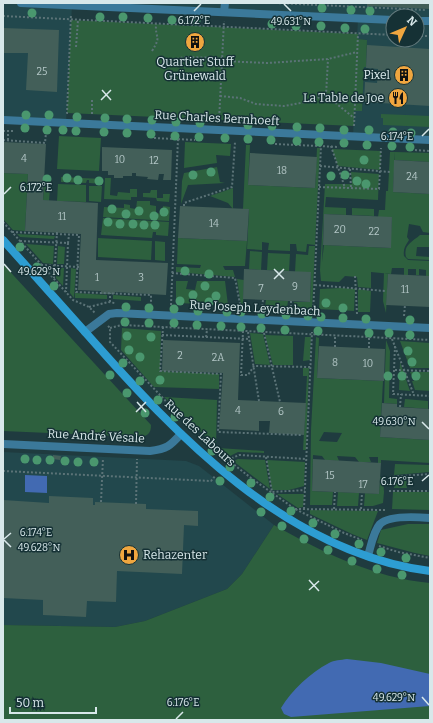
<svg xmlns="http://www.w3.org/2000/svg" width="433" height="723" font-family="Bitter,serif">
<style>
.built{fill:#22484d;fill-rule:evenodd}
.green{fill:#2d603e;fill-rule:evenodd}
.water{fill:#426ab2}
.building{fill:#435f59}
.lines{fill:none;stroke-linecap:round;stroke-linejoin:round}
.path{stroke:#5b7377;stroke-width:2;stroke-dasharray:2 2;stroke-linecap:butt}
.street{stroke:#3b799a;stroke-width:8}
.secondary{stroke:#2d9dd2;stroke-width:8}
.tree{fill:#4a976e}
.ticks{fill:none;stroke:#d8e8ea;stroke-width:1.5}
.labels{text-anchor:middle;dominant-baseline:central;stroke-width:3;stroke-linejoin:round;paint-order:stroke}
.number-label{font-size:10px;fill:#b3c6c6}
.poi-label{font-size:12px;fill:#d8e8ea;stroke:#153135;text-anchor:end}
.street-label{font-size:12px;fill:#d8e8ea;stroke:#153135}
.ticks-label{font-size:10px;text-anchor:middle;fill:#d8e8ea;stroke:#153135;stroke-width:3;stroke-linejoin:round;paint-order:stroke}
</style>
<rect width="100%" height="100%" fill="#1f3b3f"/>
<g class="built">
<path d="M3 3H430V140L353 137 354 111H362L364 67 366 66 367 40 357 39 358 18 72 5 66 123 3 120ZM393 16H417V40H393Z"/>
<polygon points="3,452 186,461 199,466 274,525 242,574 227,589 145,621 115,627 3,625"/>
</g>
<g class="green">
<polygon points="71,20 358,34 358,39 367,40 366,67 364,67 362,111 354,111 354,126 67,113"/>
<polygon points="381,114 430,116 430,127 383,125 383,118 381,118"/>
<polygon points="59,136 101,138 99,171 57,169"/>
<polygon points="185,142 231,144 230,156 216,155 217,163 184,168"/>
<polygon points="246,145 250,145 248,185 315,188 317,148 320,148 315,245 307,244 306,252 297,251 296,244 290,244 290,251 268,250 269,243 262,242 262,250 247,249 249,210 243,209"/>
<polygon points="332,149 381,151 380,170 338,166"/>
<path d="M390 152H395L393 192 430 194V233L423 232 420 226 409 224 407 237 409 240C405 246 403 249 404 256L408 260 430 261 429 276H426V270L419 269V275H416V269H408V275H404V268H392L391 274 371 272V288L358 287 357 277 345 276 339 282 321 281 320 270 325 184H352L351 172 379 174 378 200 326 197 325 207 346 208V215L324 214 322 262 324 245 390 248 392 217H378L379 210H385L386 191H388Z"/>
<polygon points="395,152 430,153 430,162 395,160"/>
<polygon points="217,167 220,182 225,183 188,185 181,204 182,181 184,173"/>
<polygon points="3,173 28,174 25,231 13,230 3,219"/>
<polygon points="45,175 51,176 49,201 43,200"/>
<polygon points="61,177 103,179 103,184 89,183 89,180 87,180 86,183 61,182"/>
<polygon points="105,178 111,178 110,195 117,196 118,192 130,193 130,189 137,189 137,197 131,197 131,200 104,199"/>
<polygon points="58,184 86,185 86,202 57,201"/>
<polygon points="89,186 102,186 101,202 89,201"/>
<polygon points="233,188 233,209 228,203 210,196"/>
<polygon points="151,190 157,190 157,198 163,198 163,194 170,194 169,202 157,201 156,198 143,197 143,193 150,193"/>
<polygon points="137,201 150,201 150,205 156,206 156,213 163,214 163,206 170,207 169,221 103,217 104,207 124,208 124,204 130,205 130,208 136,209"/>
<polygon points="352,208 374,209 374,216 352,215"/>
<polygon points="103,218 169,222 168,236 156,235 156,232 153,232 152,238 101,235"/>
<polygon points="17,234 55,236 54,239 20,237"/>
<path d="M420 235H430V247H417L416 256 430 257V260L408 259 406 257C403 245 412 242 420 235Z"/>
<polygon points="98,238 152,241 151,260 98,257"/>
<polygon points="178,238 247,241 245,266 223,266 225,270 233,270 235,277 176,272 176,267 200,268 201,265 177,264"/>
<polygon points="155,241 165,242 165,261 155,260"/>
<polygon points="26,244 54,246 53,264 43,263"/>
<polygon points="58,246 65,247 64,264 57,264"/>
<polygon points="309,246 315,246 312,310 293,309 294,302 310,302 311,273 295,272 296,254 308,255"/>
<polygon points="250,251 262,252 261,270 249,269"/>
<polygon points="268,253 290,254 289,271 267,270"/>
<path d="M3 264 151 425C151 433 148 435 142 437L3 431Z"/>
<polygon points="57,268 64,268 63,286 56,278"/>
<polygon points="71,268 76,269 74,298 70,293"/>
<polygon points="384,273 388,274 386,313 383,301"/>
<polygon points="237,279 244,280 243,306 241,306"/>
<polygon points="176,281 188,281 186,289 195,290 197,281 225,281 228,305 176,303"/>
<polygon points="341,288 355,289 354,311 319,309 320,289"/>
<polygon points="358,289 371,291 370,312 358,312"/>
<polygon points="75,293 107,295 107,299 75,298"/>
<polygon points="113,295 141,297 141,301 113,299"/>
<polygon points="266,300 288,301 287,308 265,307"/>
<polygon points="122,328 161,331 160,371 219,374 219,389 154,387 121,350"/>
<polygon points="250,333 263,334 270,365 255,364"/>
<polygon points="265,335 293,336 293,365 273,365"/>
<polygon points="305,337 311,337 310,360 303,361"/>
<path d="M316 337 319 338 317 378 383 381 380 437 430 440V463L381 460V463H378V457H369L371 462H359L355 457 337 456 339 461 325 460 322 456 313 455 312 491 333 492 332 505H310L311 430ZM324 432 342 433 337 442 319 441Z"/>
<polygon points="386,340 390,351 389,398 397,399 397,404 384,403"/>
<polygon points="400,341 430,343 430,368 410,368"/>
<polygon points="400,362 410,391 399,390"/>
<polygon points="303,368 309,368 306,450 303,450 307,376 303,376"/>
<polygon points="410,372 430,372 430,391 415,390 412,381 414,381"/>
<polygon points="164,397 217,400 216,446"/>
<polygon points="405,399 428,401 428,409 404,407"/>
<polygon points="218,448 264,451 264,453 238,452 228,457"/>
<polygon points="238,459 265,460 270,489 233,461"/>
<polygon points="267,460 305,462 304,486 289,490 272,490"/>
<polygon points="395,464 430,465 430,472 394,475"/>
<polygon points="380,477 383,477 384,492 383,503 373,506 364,506 365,493 379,494"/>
<polygon points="406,477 407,488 394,488 394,479"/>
<polygon points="338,492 359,493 358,506 337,506"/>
<polygon points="393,492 430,492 430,510 392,509"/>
<polygon points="277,494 304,494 303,507 298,508"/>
<polygon points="310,510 378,511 367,540 352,534 310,514"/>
<polygon points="408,524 430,524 430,556 415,553 377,543 381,530"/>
<path d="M274 525C322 552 374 578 430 583V720H3V625L115 627 145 621 227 589 242 574Z"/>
</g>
<g class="water">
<polygon points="25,475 47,476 47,493 25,492"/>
<path d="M347 659 381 663 430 674V706L291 717 284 714 281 708C292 690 310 673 329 663 334 660 341 660 347 659Z"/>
</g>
<g class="building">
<polygon points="367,3 430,3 430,9 367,6"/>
<polygon points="3,28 59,30 57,92 26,90 28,53 3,53"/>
<polygon points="187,36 203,38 203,49 186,47"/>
<polygon points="367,45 430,49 430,106 364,102 365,82 377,83 378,69 366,68"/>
<polygon points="3,142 46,144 43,200 98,203 96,260 168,263 166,295 115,292 115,294 101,294 101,291 78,290 81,234 25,231 28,174 3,173"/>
<polygon points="102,147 172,150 171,180 163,180 164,174 159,174 158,180 147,179 148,177 136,176 136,173 132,173 132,176 123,176 123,178 114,178 114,175 108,175 108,171 102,171"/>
<polygon points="250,153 317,157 315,188 248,185"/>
<polygon points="394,160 430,162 430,194 393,192"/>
<polygon points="180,206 249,209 247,241 178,238"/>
<polygon points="324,214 392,217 391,248 323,245"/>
<polygon points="244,269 311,272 310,302 243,299"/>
<polygon points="388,274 430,276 430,307 386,305"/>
<polygon points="163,340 240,343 238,400 306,403 304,435 269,433 270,421 259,421 259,431 219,429 223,373 162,371"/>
<polygon points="319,346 385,349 384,381 317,378"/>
<polygon points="382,403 397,404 397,407 430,409 430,440 380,437"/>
<polygon points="53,455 61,456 60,460 53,459"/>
<polygon points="313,459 381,463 379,494 312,491"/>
<polygon points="49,496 93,498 93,505 95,505 95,502 146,504 146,509 198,511 198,526 184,525 182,574 117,571 116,602 87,601 86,617 43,615 43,600 3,598 3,500 49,503"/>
</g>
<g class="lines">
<g class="path">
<polyline points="275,3 426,10"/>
<polyline points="3,16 393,35"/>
<polyline points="417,36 430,36"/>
<polyline points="76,47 78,20"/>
<path d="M152 51C162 35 155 40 156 24"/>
<polyline points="222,61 267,63 328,59 357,52"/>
<polyline points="165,62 184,57 222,58"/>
<polyline points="165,75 221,75"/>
<polyline points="326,95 354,118"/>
<polyline points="220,96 240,98 256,104 284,106 306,102 326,95 328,59"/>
<polyline points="68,113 67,113 71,14"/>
<polyline points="92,114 92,100"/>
<polyline points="219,121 224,21"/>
<polyline points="354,126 358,34"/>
<polyline points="3,131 15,131"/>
<polyline points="154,138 195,140"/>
<polyline points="3,140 45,143 46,133"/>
<polyline points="8,140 8,131"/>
<polyline points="275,144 339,147"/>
<polyline points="331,146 345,188"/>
<polyline points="415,150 430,151"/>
<polyline points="320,166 390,172"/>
<polyline points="350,169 351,188"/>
<polyline points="319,187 379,189 381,148"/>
<polyline points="184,206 184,203 232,187 235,142"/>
<polyline points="3,222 73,300 89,307 95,313"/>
<polyline points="12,232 79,235 76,292 151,295 151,304"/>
<polyline points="20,241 68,243 66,292"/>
<polyline points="68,243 69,235"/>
<polyline points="41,265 79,267"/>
<polyline points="172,273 235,278 241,309"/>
<polyline points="355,276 357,314"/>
<polyline points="54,278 57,232"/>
<polyline points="315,285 385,291"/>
<polyline points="110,302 110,293"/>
<polyline points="171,305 178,139"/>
<polyline points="89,307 108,302 115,303"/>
<polyline points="262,310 263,300"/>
<polyline points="291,311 291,301"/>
<polyline points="313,314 321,146"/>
<polyline points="404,316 405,305"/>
<polyline points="108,326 110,328 110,342 177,413 180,418"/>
<polyline points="163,327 160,371 221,374 218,432 301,435"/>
<polyline points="110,328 122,325 430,340"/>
<polyline points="243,331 241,375 248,375 254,366 311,367"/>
<polyline points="248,332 259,401"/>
<polyline points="264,333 280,402"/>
<polyline points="162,335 249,339"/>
<polyline points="206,337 207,330"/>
<polyline points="392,339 414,395"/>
<polyline points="395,346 393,394 430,396"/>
<polyline points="335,347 335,336"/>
<polyline points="369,348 369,337"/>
<polyline points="395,370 430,371"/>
<polyline points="400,407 401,394"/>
<polyline points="209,445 251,478 295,509 344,533 362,540"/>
<polyline points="266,457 272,492 305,490"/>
<polyline points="228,460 239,455 306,459"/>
<polyline points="3,471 211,481 215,476"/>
<polyline points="389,477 430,474"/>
<polyline points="389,491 430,491"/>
<polyline points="101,502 103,458"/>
<polyline points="136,504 137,459"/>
<polyline points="295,509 385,510"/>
<polyline points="304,509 312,332"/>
<polyline points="334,509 335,492"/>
<polyline points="361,509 362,493"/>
<polyline points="379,546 398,552 430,558"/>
</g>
<g class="street">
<polyline points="21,3 393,20"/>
<polyline points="224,12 225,3"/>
<polyline points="417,21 430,21"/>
<polyline points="3,120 430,140"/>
<polyline points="85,332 109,314 117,313 430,328"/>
<path d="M3 444 150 451C167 449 170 446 181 434"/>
<path d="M368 556C371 546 373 532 380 524 389 515 418 517 430 518"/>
</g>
<path class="secondary" d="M3 240C31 271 58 302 86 333 176 435 287 553 430 571"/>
</g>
<g class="tree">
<circle cx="322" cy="8" r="4.5"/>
<circle cx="351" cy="10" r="4.5"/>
<circle cx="370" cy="11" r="4.5"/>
<circle cx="32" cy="13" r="4.5"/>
<circle cx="100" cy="17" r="4.5"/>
<circle cx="123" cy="17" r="4.5"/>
<circle cx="148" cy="18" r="4.5"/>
<circle cx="172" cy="20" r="4.5"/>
<circle cx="196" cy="21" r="4.5"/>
<circle cx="272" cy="24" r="4.5"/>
<circle cx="296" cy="26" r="4.5"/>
<circle cx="321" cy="26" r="4.5"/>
<circle cx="345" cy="28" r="4.5"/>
<circle cx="365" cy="29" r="4.5"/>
<circle cx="26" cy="115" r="4.5"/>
<circle cx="49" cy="115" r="4.5"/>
<circle cx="77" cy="117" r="4.5"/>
<circle cx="105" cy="118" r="4.5"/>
<circle cx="127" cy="119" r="4.5"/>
<circle cx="152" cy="120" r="4.5"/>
<circle cx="176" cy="122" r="4.5"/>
<circle cx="200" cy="123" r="4.5"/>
<circle cx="248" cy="125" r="4.5"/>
<circle cx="272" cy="126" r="4.5"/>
<circle cx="297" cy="127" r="4.5"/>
<circle cx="25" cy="128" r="4.5"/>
<circle cx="320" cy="128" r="4.5"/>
<circle cx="47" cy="130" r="4.5"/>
<circle cx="63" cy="130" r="4.5"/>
<circle cx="344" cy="130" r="4.5"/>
<circle cx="369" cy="130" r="4.5"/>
<circle cx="76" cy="131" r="4.5"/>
<circle cx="104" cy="132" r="4.5"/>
<circle cx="393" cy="132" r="4.5"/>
<circle cx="127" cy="133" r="4.5"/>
<circle cx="411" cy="133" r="4.5"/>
<circle cx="151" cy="134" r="4.5"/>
<circle cx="175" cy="136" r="4.5"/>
<circle cx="199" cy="137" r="4.5"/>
<circle cx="225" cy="138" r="4.5"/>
<circle cx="248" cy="139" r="4.5"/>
<circle cx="271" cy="140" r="4.5"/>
<circle cx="297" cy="141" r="4.5"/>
<circle cx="319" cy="142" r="4.5"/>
<circle cx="344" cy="143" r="4.5"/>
<circle cx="367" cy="145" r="4.5"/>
<circle cx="392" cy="146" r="4.5"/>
<circle cx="410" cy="147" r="4.5"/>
<circle cx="364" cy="160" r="4.5"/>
<circle cx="211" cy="172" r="4.5"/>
<circle cx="193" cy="175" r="4.5"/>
<circle cx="345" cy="175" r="4.5"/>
<circle cx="331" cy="176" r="4.5"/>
<circle cx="67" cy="178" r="4.5"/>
<circle cx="47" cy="179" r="4.5"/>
<circle cx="78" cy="180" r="4.5"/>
<circle cx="99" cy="181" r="4.5"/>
<circle cx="357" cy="181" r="4.5"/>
<circle cx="366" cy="184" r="4.5"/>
<circle cx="112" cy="209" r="4.5"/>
<circle cx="139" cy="211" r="4.5"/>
<circle cx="164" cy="212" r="4.5"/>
<circle cx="126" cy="214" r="4.5"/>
<circle cx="154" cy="216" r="4.5"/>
<circle cx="108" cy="222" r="4.5"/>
<circle cx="120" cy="224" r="4.5"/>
<circle cx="133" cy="224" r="4.5"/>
<circle cx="144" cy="225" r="4.5"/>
<circle cx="155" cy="225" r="4.5"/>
<circle cx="20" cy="247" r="4.5"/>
<circle cx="37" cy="267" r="4.5"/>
<circle cx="185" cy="271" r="4.5"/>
<circle cx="209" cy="274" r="4.5"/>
<circle cx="54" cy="286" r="4.5"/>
<circle cx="205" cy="286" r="4.5"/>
<circle cx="193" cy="295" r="4.5"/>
<circle cx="216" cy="296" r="4.5"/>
<circle cx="180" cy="301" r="4.5"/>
<circle cx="209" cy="302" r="4.5"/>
<circle cx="326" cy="303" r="4.5"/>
<circle cx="126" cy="307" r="4.5"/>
<circle cx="149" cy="308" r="4.5"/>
<circle cx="343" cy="308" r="4.5"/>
<circle cx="174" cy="309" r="4.5"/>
<circle cx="198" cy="311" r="4.5"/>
<circle cx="227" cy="312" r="4.5"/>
<circle cx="241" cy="312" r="4.5"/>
<circle cx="262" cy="314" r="4.5"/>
<circle cx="286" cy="315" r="4.5"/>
<circle cx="308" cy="316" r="4.5"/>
<circle cx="321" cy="317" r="4.5"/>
<circle cx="343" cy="318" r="4.5"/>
<circle cx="366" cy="319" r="4.5"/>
<circle cx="410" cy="320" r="4.5"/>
<circle cx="125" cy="322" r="4.5"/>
<circle cx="149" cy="323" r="4.5"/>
<circle cx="174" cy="323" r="4.5"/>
<circle cx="197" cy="325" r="4.5"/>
<circle cx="221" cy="326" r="4.5"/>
<circle cx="241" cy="327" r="4.5"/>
<circle cx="261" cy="328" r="4.5"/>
<circle cx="285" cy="330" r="4.5"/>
<circle cx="318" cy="331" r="4.5"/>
<circle cx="369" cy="333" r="4.5"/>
<circle cx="389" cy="333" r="4.5"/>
<circle cx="410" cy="335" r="4.5"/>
<circle cx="127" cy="336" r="4.5"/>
<circle cx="151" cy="337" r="4.5"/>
<circle cx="129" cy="350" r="4.5"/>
<circle cx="408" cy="351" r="4.5"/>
<circle cx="140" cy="357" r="4.5"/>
<circle cx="412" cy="362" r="4.5"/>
<circle cx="123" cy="363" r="4.5"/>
<circle cx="110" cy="375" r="4.5"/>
<circle cx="388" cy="376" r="4.5"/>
<circle cx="402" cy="376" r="4.5"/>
<circle cx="416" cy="376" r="4.5"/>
<circle cx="160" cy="380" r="4.5"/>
<circle cx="140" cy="381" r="4.5"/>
<circle cx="127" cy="393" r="4.5"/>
<circle cx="158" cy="400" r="4.5"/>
<circle cx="145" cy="413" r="4.5"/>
<circle cx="175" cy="417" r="4.5"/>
<circle cx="212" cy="451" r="4.5"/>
<circle cx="25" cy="459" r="4.5"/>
<circle cx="37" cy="460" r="4.5"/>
<circle cx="50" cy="460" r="4.5"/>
<circle cx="65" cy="461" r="4.5"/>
<circle cx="78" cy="462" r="4.5"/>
<circle cx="94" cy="462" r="4.5"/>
<circle cx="230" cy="467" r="4.5"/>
<circle cx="220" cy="481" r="4.5"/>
<circle cx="251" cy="483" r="4.5"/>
<circle cx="270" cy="497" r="4.5"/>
<circle cx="291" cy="511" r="4.5"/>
<circle cx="261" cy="512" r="4.5"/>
<circle cx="313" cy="523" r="4.5"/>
<circle cx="282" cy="526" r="4.5"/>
<circle cx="335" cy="534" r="4.5"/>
<circle cx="304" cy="539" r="4.5"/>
<circle cx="359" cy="544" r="4.5"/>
<circle cx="328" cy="550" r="4.5"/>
<circle cx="381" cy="552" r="4.5"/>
<circle cx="406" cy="558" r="4.5"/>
<circle cx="352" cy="561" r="4.5"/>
<circle cx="377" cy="569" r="4.5"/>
<circle cx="402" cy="575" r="4.5"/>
</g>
<path class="ticks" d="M284 4 291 11M194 11 201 4M102 90 111 100M101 100 111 90M422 136 429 129M4 194 11 187M4 264 11 272M274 269 284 279M274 279 284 269M137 402 146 412M136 412 146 402M422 422 429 429M422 481 429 475M4 539 11 533M4 540 11 547M309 580 319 591M309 590 319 581M422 697 429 705M176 719 183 712"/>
<defs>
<symbol id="building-disc" viewBox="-11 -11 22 22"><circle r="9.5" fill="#f0a63f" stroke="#153135"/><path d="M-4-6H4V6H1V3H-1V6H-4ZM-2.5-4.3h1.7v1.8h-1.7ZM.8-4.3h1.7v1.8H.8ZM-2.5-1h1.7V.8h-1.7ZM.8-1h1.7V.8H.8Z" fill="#111"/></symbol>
<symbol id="restaurant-disc" viewBox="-11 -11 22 22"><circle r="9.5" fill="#f0a63f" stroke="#153135"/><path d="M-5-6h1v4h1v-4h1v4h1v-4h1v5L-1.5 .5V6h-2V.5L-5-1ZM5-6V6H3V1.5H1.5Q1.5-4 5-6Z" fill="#111"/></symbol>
<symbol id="hospital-disc" viewBox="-11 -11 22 22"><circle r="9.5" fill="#f0a63f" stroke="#153135"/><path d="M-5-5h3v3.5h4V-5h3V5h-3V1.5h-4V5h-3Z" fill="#111"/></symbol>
</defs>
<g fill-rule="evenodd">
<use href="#building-disc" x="184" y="31" width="22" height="22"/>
<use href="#building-disc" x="393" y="64" width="22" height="22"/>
<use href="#restaurant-disc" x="387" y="87" width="22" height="22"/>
<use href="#hospital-disc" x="118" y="544" width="22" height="22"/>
</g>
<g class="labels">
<g class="number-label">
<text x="42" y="72">25</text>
<text x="24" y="159">4</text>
<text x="120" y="160">10</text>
<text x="154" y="161">12</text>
<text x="282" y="171">18</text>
<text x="412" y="177">24</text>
<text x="62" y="217">11</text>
<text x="214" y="224">14</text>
<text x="340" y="230">20</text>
<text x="374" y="232">22</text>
<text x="97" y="278">1</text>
<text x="141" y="278">3</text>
<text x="295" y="287">9</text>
<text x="261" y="289">7</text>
<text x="405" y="290">11</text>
<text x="180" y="356">2</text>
<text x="218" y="358">2A</text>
<text x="335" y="363">8</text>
<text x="368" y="364">10</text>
<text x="238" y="411">4</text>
<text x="281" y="412">6</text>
<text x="330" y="476">15</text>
<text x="363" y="485">17</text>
</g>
<g class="poi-label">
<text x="195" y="62" text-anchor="middle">Quartier Stuff<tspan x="195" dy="14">Grünewald</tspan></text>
<text x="390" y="75">Pixel</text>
<text x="384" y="98">La Table de Joe</text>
<text x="143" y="555" text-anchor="start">Rehazenter</text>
</g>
<g class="street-label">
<text transform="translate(217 118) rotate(3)">Rue Charles Bernhoeft</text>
<text transform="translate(255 308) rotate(3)">Rue Joseph Leydenbach</text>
<text transform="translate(200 433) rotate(43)">Rue des Labours</text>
<text transform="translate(96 436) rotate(3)">Rue André Vésale</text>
</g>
</g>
<g class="ticks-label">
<text x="194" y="24">6.172°E</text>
<text x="291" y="25">49.631°N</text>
<text x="397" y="140">6.174°E</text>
<text x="36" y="191">6.172°E</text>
<text x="39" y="275">49.629°N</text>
<text x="394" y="425">49.630°N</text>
<text x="397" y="485">6.176°E</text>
<text x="36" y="536">6.174°E</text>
<text x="39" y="551">49.628°N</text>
<text x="394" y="701">49.629°N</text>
<text x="183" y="706">6.176°E</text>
</g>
<rect width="433" height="723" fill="none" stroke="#d8e8ea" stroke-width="8"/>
<g transform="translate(405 28) rotate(46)"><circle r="19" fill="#153135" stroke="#637a7d"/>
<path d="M0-3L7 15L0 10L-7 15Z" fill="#f0a63f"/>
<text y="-6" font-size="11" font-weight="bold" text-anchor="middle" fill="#d8e8ea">N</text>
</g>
<path d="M10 707v6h86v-6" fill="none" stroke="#d8e8ea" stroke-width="2"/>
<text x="16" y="707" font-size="12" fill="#d8e8ea" stroke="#153135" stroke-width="3" paint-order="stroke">50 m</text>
</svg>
